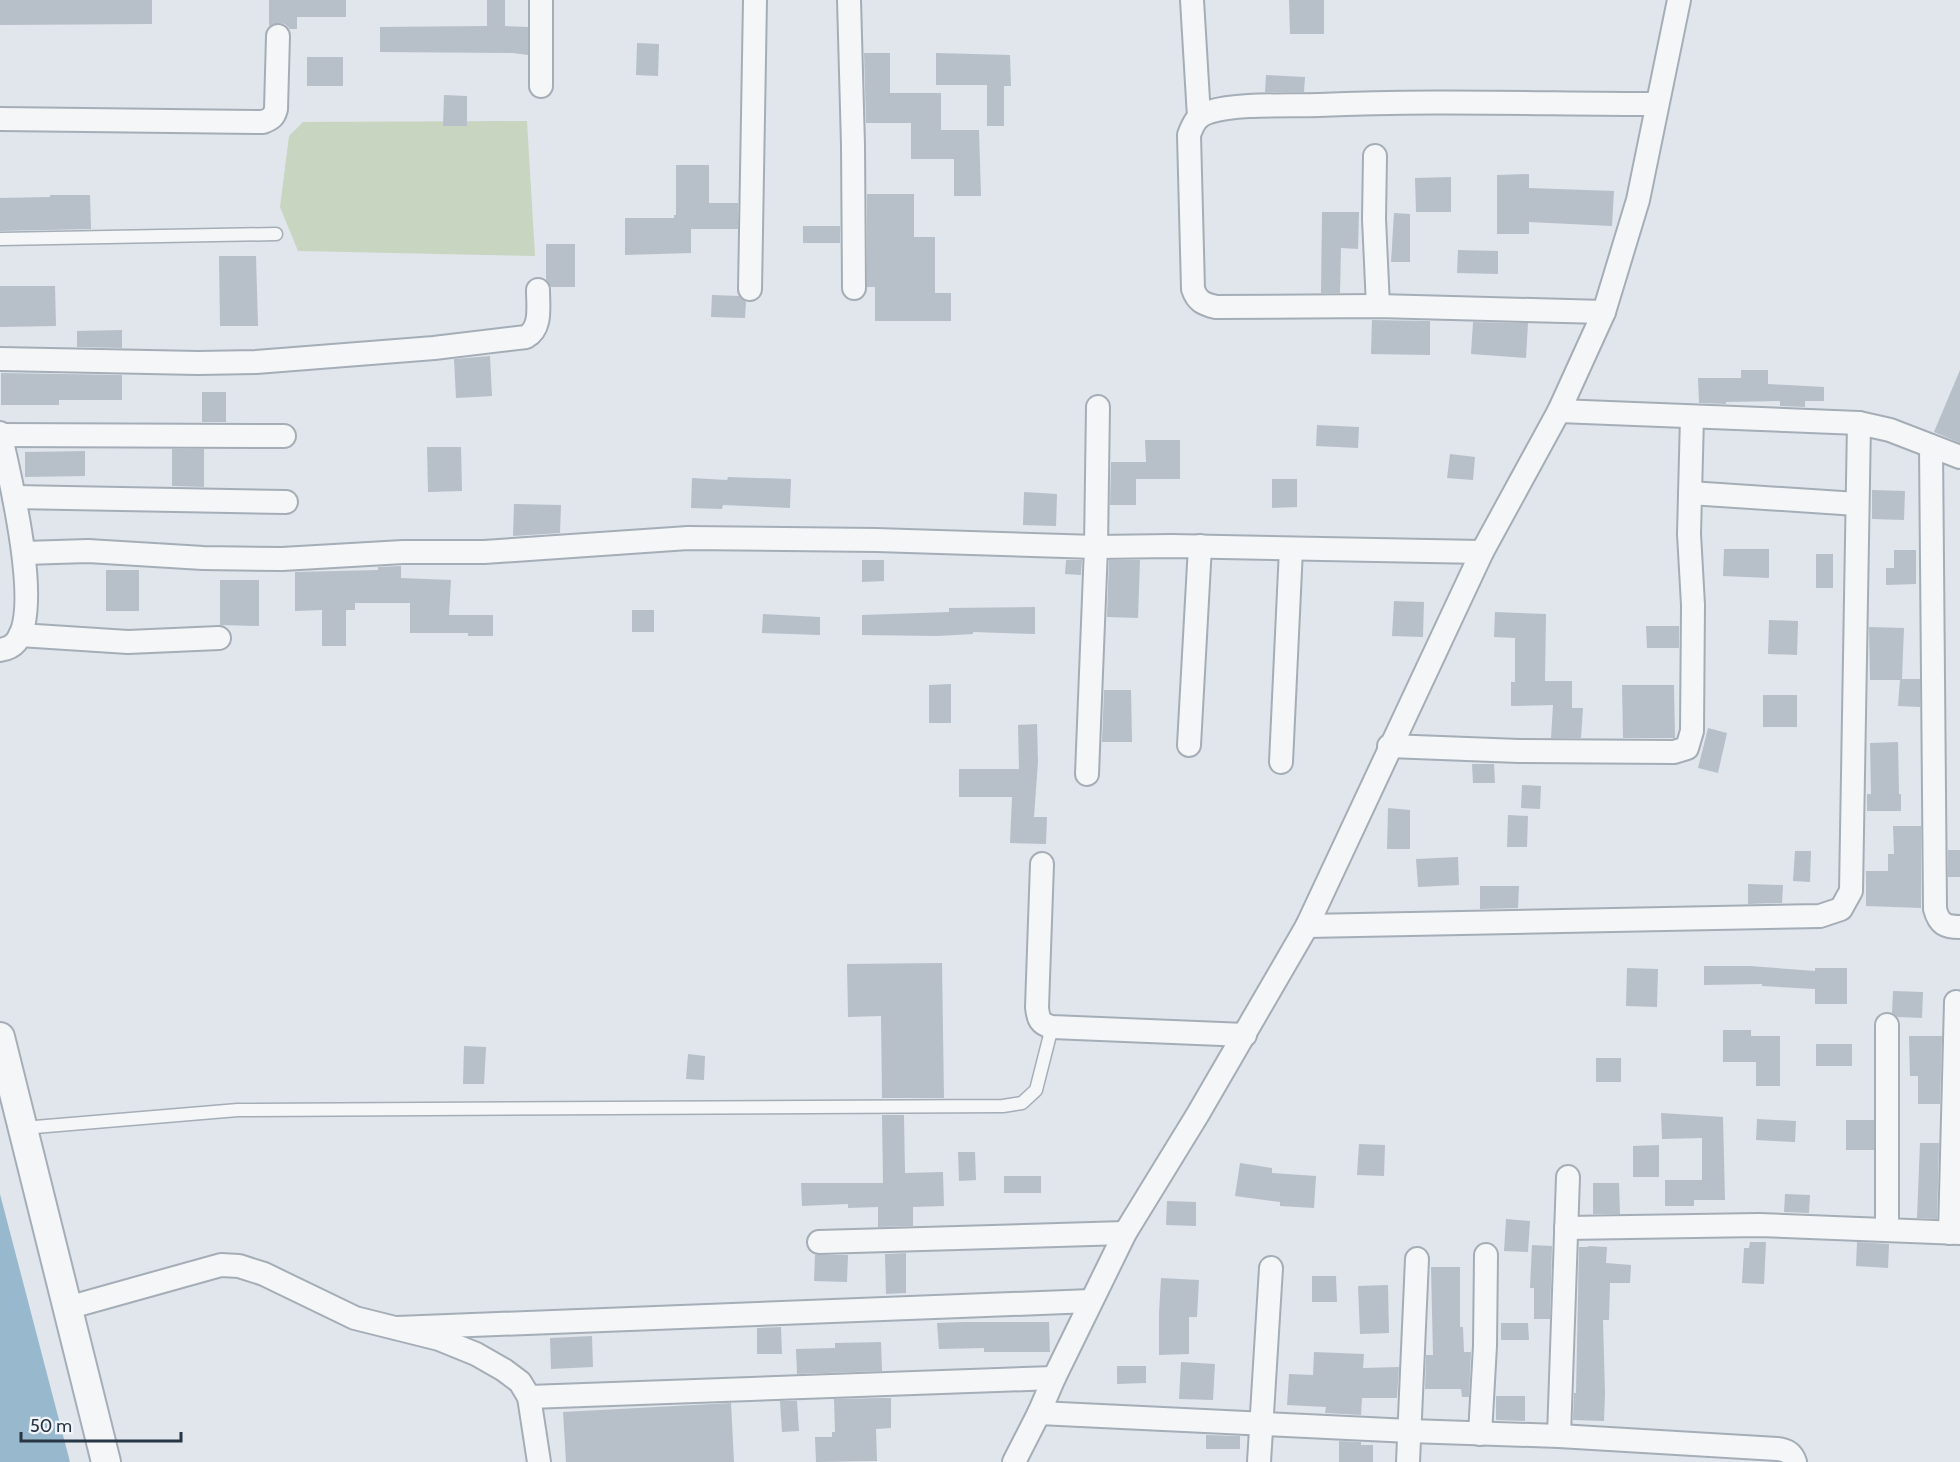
<svg xmlns="http://www.w3.org/2000/svg" width="1960" height="1462" font-family="Cabin,sans-serif">
<style>
.green{fill:#c8d6c1}
.water{fill:#98b8ce}
.building{fill:#b7bfc9}
.lines{fill:none;stroke-linecap:round;stroke-linejoin:round}
.service-casing{stroke:#a5adb6;stroke-width:15}
.minor-casing{stroke:#a5adb6;stroke-width:26}
.tertiary-casing{stroke:#a5adb6;stroke-width:32}
.service{stroke:#f4f6f8;stroke-width:12}
.minor{stroke:#f4f6f8;stroke-width:22}
.tertiary{stroke:#f4f6f8;stroke-width:28}
</style>
<rect width="100%" height="100%" fill="#e0e6eb"/>
<polygon class="green" points="527,121 535,256 298,251 280,207 289,136 303,122"/>
<polygon class="water" points="0,1194 70,1462 0,1462"/>
<g class="building">
<polygon points="0,0 152,0 152,24 0,25"/>
<polygon points="269,0 346,0 346,17 297,17 297,29 290,29 285,24 279,23 269,26"/>
<polygon points="487,0 505,0 505,26 528,27 528,55 513,53 380,52 380,27 487,26"/>
<polygon points="1289,0 1324,0 1324,34 1290,34"/>
<polygon points="637,43 659,44 658,76 636,75"/>
<polygon points="864,53 890,53 890,93 941,93 941,130 979,130 981,196 954,196 954,159 911,159 911,123 866,123"/>
<polygon points="936,53 1010,55 1011,86 1004,86 1004,126 987,126 987,85 936,85"/>
<rect x="307" y="57" width="36" height="29"/>
<polygon points="1266,75 1305,77 1304,92 1265,92"/>
<polygon points="444,95 467,96 467,126 443,126"/>
<polygon points="676,165 709,165 709,203 738,203 738,229 691,229 691,253 625,255 625,218 674,218 674,215 676,215"/>
<polygon points="1529,174 1529,188 1614,191 1612,226 1529,222 1529,234 1497,234 1497,175"/>
<polygon points="1451,177 1451,212 1416,212 1415,178"/>
<polygon points="867,194 914,194 914,237 935,237 935,293 951,293 951,321 875,321 875,287 867,287"/>
<polygon points="50,195 90,195 91,229 0,231 0,198 50,197"/>
<polygon points="1322,212 1359,212 1358,249 1341,248 1340,293 1321,293"/>
<polygon points="1394,213 1410,214 1410,262 1391,262"/>
<rect x="803" y="226" width="37" height="17"/>
<polygon points="546,244 575,244 575,287 551,287 546,280"/>
<polygon points="1458,250 1498,251 1498,274 1457,273"/>
<polygon points="219,256 256,256 258,326 220,326"/>
<polygon points="0,286 55,286 56,326 0,327"/>
<polygon points="712,295 739,296 746,302 745,318 711,317"/>
<polygon points="1372,320 1430,321 1430,355 1371,354"/>
<polygon points="1473,322 1528,323 1526,358 1471,354"/>
<polygon points="122,330 122,348 77,347 77,331"/>
<polygon points="490,356 492,396 456,398 454,359"/>
<polygon points="1741,370 1768,370 1768,384 1824,387 1824,401 1805,401 1805,407 1780,406 1780,401 1726,402 1726,404 1699,403 1698,378 1741,378"/>
<polygon points="1960,370 1960,443 1934,432"/>
<polygon points="1,373 122,375 122,400 59,400 59,405 1,405"/>
<rect x="202" y="392" width="24" height="30"/>
<polygon points="1317,425 1359,427 1358,448 1316,446"/>
<polygon points="1145,440 1180,440 1180,479 1136,479 1136,505 1110,505 1111,462 1146,462"/>
<polygon points="427,447 461,447 462,491 428,492"/>
<polygon points="172,449 204,449 204,487 172,486"/>
<polygon points="85,451 85,476 25,477 25,452"/>
<polygon points="1450,454 1475,457 1473,480 1447,478"/>
<polygon points="728,477 791,479 790,508 723,505 722,509 691,508 692,478 727,480"/>
<polygon points="1272,479 1297,479 1297,507 1272,508"/>
<polygon points="1872,490 1905,491 1904,520 1872,519"/>
<polygon points="1024,492 1057,494 1056,526 1023,525"/>
<polygon points="514,504 561,505 560,533 513,536"/>
<polygon points="1724,549 1769,549 1769,578 1723,576"/>
<polygon points="1894,550 1916,550 1916,584 1886,585 1886,568 1894,568"/>
<rect x="1816" y="554" width="17" height="34"/>
<polygon points="862,560 884,560 884,581 862,582"/>
<polygon points="1066,560 1082,560 1081,575 1065,574"/>
<polygon points="1109,560 1140,560 1138,618 1107,617"/>
<polygon points="401,566 401,578 451,580 449,615 493,615 493,636 468,636 468,633 410,633 410,603 355,603 355,610 346,610 346,646 322,646 322,610 295,611 295,572 378,570 378,567"/>
<rect x="106" y="570" width="33" height="41"/>
<polygon points="220,580 259,580 259,626 220,625"/>
<polygon points="1394,601 1424,602 1423,637 1392,636"/>
<polygon points="1035,607 1035,634 973,632 973,634 937,636 862,635 862,615 949,612 949,608"/>
<rect x="632" y="610" width="22" height="22"/>
<polygon points="1495,612 1546,614 1545,681 1572,681 1572,708 1583,708 1581,738 1551,738 1553,705 1511,706 1511,682 1515,682 1515,638 1494,637"/>
<polygon points="763,614 820,617 820,635 762,633"/>
<polygon points="1769,620 1798,621 1797,655 1768,654"/>
<polygon points="1646,626 1679,626 1679,648 1647,648"/>
<polygon points="1869,627 1904,628 1902,679 1920,679 1920,707 1898,706 1900,680 1870,680"/>
<polygon points="951,684 951,723 929,723 929,685"/>
<polygon points="1622,685 1674,685 1675,738 1623,738"/>
<polygon points="1104,690 1131,690 1132,742 1102,742"/>
<rect x="1763" y="695" width="34" height="32"/>
<polygon points="1037,724 1038,762 1034,817 1047,817 1046,844 1010,843 1012,797 959,797 959,769 1019,769 1018,725"/>
<polygon points="1708,728 1727,733 1718,773 1698,768"/>
<polygon points="1898,742 1899,794 1901,794 1901,811 1867,811 1867,794 1871,794 1870,743"/>
<polygon points="1472,764 1494,764 1495,783 1473,783"/>
<polygon points="1522,785 1541,786 1540,809 1521,808"/>
<polygon points="1388,808 1410,810 1410,849 1387,849"/>
<polygon points="1508,815 1528,816 1527,847 1507,847"/>
<polygon points="1893,826 1921,826 1921,908 1866,906 1866,871 1888,871 1888,854 1894,854"/>
<rect x="1948" y="850" width="12" height="27"/>
<polygon points="1795,851 1811,851 1810,882 1793,881"/>
<polygon points="1458,857 1459,885 1418,887 1416,859"/>
<polygon points="1748,884 1783,885 1782,903 1748,904"/>
<polygon points="1480,886 1519,886 1518,908 1480,909"/>
<polygon points="942,963 944,1098 882,1098 881,1016 848,1017 847,964"/>
<polygon points="1704,966 1750,966 1815,971 1815,968 1847,968 1847,1004 1815,1004 1815,989 1762,986 1762,984 1704,985"/>
<polygon points="1627,968 1658,969 1657,1007 1626,1006"/>
<polygon points="1893,991 1923,992 1922,1018 1898,1017 1892,1013"/>
<polygon points="1723,1030 1751,1030 1751,1036 1780,1036 1780,1086 1756,1086 1756,1062 1723,1062"/>
<polygon points="1909,1036 1942,1036 1940,1104 1918,1104 1918,1076 1910,1076"/>
<rect x="1816" y="1044" width="36" height="22"/>
<polygon points="464,1046 486,1047 484,1084 463,1084"/>
<polygon points="688,1054 705,1056 704,1080 686,1079"/>
<rect x="1596" y="1058" width="25" height="24"/>
<polygon points="1661,1113 1723,1117 1725,1200 1694,1200 1694,1206 1665,1206 1665,1180 1702,1180 1702,1138 1662,1139"/>
<polygon points="882,1115 904,1115 905,1173 943,1172 944,1206 913,1207 913,1226 878,1227 878,1207 848,1208 848,1204 802,1206 801,1183 883,1183"/>
<polygon points="1757,1119 1796,1121 1795,1142 1756,1140"/>
<rect x="1846" y="1120" width="28" height="30"/>
<polygon points="1920,1143 1939,1143 1937,1219 1917,1218"/>
<polygon points="1359,1144 1385,1145 1384,1176 1357,1175"/>
<polygon points="1659,1145 1659,1177 1633,1177 1633,1146"/>
<polygon points="958,1152 975,1152 976,1180 959,1181"/>
<polygon points="1240,1163 1272,1168 1272,1173 1316,1176 1314,1208 1280,1206 1280,1202 1235,1196"/>
<rect x="1004" y="1176" width="37" height="17"/>
<polygon points="1593,1183 1619,1183 1620,1214 1593,1214"/>
<polygon points="1785,1194 1810,1195 1809,1213 1784,1212"/>
<polygon points="1167,1201 1196,1202 1196,1226 1166,1225"/>
<polygon points="1506,1219 1530,1221 1528,1252 1504,1251"/>
<polygon points="1750,1242 1766,1242 1764,1284 1742,1283 1744,1248 1749,1248"/>
<polygon points="1857,1242 1889,1244 1888,1268 1856,1266"/>
<polygon points="1532,1245 1552,1246 1550,1319 1534,1319 1534,1288 1530,1288"/>
<polygon points="1588,1246 1607,1247 1606,1263 1631,1265 1630,1283 1610,1283 1609,1320 1603,1320 1605,1394 1604,1421 1573,1420 1574,1393 1576,1393 1579,1247 1588,1247"/>
<polygon points="906,1253 906,1293 886,1294 885,1254"/>
<polygon points="815,1255 848,1255 847,1282 814,1281"/>
<polygon points="1431,1267 1460,1267 1460,1327 1463,1327 1464,1352 1471,1352 1469,1397 1462,1397 1461,1389 1425,1389 1426,1355 1433,1355"/>
<polygon points="1312,1276 1336,1276 1337,1302 1312,1302"/>
<polygon points="1161,1278 1199,1280 1197,1317 1189,1317 1189,1354 1159,1355 1159,1313"/>
<polygon points="1388,1285 1389,1333 1360,1334 1358,1286"/>
<polygon points="965,1322 1049,1322 1050,1352 984,1352 984,1348 939,1349 937,1323"/>
<polygon points="1501,1323 1528,1323 1529,1340 1501,1340"/>
<polygon points="781,1327 782,1354 757,1354 757,1328"/>
<polygon points="592,1336 593,1367 551,1369 550,1338"/>
<polygon points="881,1342 882,1371 797,1374 796,1349 835,1348 835,1343"/>
<polygon points="1314,1352 1364,1354 1363,1368 1399,1367 1397,1398 1362,1398 1361,1415 1325,1413 1326,1407 1287,1405 1289,1374 1313,1375"/>
<polygon points="1181,1362 1215,1364 1213,1400 1179,1399"/>
<polygon points="1117,1366 1146,1366 1146,1383 1117,1384"/>
<polygon points="1496,1396 1525,1396 1525,1421 1496,1420"/>
<polygon points="883,1398 891,1398 891,1428 876,1429 877,1461 816,1462 815,1437 832,1437 832,1432 835,1432 834,1399"/>
<polygon points="780,1401 797,1401 799,1431 782,1432"/>
<polygon points="731,1403 734,1462 566,1462 563,1412"/>
<polygon points="1206,1435 1240,1436 1240,1449 1206,1449"/>
<polygon points="1339,1441 1361,1442 1361,1445 1373,1445 1373,1462 1339,1462"/>
</g>
<g class="lines">
<defs>
<g id="service">
<polyline points="0,239 276,234"/>
<polyline points="23,1128 238,1110 1003,1106 1022,1103 1036,1090 1052,1027"/>
</g>
<g id="minor">
<polyline points="541,0 541,86"/>
<polyline points="849,0 853,145 854,288"/>
<polyline points="1192,0 1199,117"/>
<path d="M0 119 263 122C271 119 274 117 276 109L278 36"/>
<polyline points="1375,156 1374,219 1378,306"/>
<polyline points="750,289 755,0"/>
<path d="M1604 312 1378 306 1216 307C1203 304 1197 301 1193 289L1189 135C1193 124 1197 115 1209 112 1240 103 1286 106 1319 105 1431 100 1544 104 1657 104"/>
<path d="M0 359 198 363 256 362 434 348 526 337C542 328 538 307 538 290"/>
<polyline points="1559,411 1859,423 1890,430 1960,457"/>
<path d="M0 433C9 473 43 609 16 642 12 647 6 649 0 650"/>
<polyline points="0,435 284,436"/>
<path d="M1931 446 1935 909C1939 924 1945 927 1960 927"/>
<polyline points="1690,493 1857,504"/>
<polyline points="14,497 286,502"/>
<polyline points="24,553 88,551 203,558 282,559 403,552 484,552 688,538 876,540 1096,547 1172,546 1482,552"/>
<polyline points="20,635 128,642 219,638"/>
<polyline points="1189,745 1200,546"/>
<polyline points="1389,746 1519,751 1674,752 1687,748 1692,731 1693,605 1689,534 1692,417"/>
<polyline points="1281,762 1291,549"/>
<polyline points="1087,774 1096,547 1098,407"/>
<path d="M1042 864 1037 1007C1038 1019 1040 1024 1052 1027L1245 1035"/>
<polyline points="1307,926 1820,916 1841,909 1851,891 1859,423"/>
<polyline points="1566,1228 1759,1225 1960,1233"/>
<polyline points="1887,1230 1887,1025"/>
<polyline points="1950,1233 1956,1002"/>
<polyline points="819,1242 1125,1233"/>
<polyline points="67,1308 221,1265 239,1266 264,1274 355,1318 439,1339 476,1354 504,1370 520,1382 529,1397 539,1462"/>
<polyline points="397,1328 1091,1301"/>
<polyline points="529,1397 1054,1378"/>
<path d="M1039 1413 1410 1431 1559 1436 1777 1449C1787 1450 1792 1453 1795 1462"/>
<polyline points="1480,1434 1485,1346 1486,1255"/>
<polyline points="1559,1436 1568,1177"/>
<polyline points="1014,1462 1039,1413 1054,1378 1125,1233 1198,1114 1307,926 1482,552 1559,411 1604,312 1638,200 1679,0"/>
<polyline points="1259,1462 1271,1268"/>
<polyline points="1408,1462 1417,1259"/>
</g>
<polyline id="tertiary" points="0,1037 106,1462"/>
</defs>
<use href="#service" class="service-casing"/>
<use href="#minor" class="minor-casing"/>
<use href="#tertiary" class="tertiary-casing"/>
<use href="#service" class="service"/>
<use href="#minor" class="minor"/>
<use href="#tertiary" class="tertiary"/>
</g>
<path d="M21 1432v9h160v-9" fill="none" stroke="#273544" stroke-width="3"/>
<text x="30" y="1432" font-size="18" fill="#273544" stroke="#f0f4f8" stroke-width="4.5" paint-order="stroke">50 m</text>
</svg>
